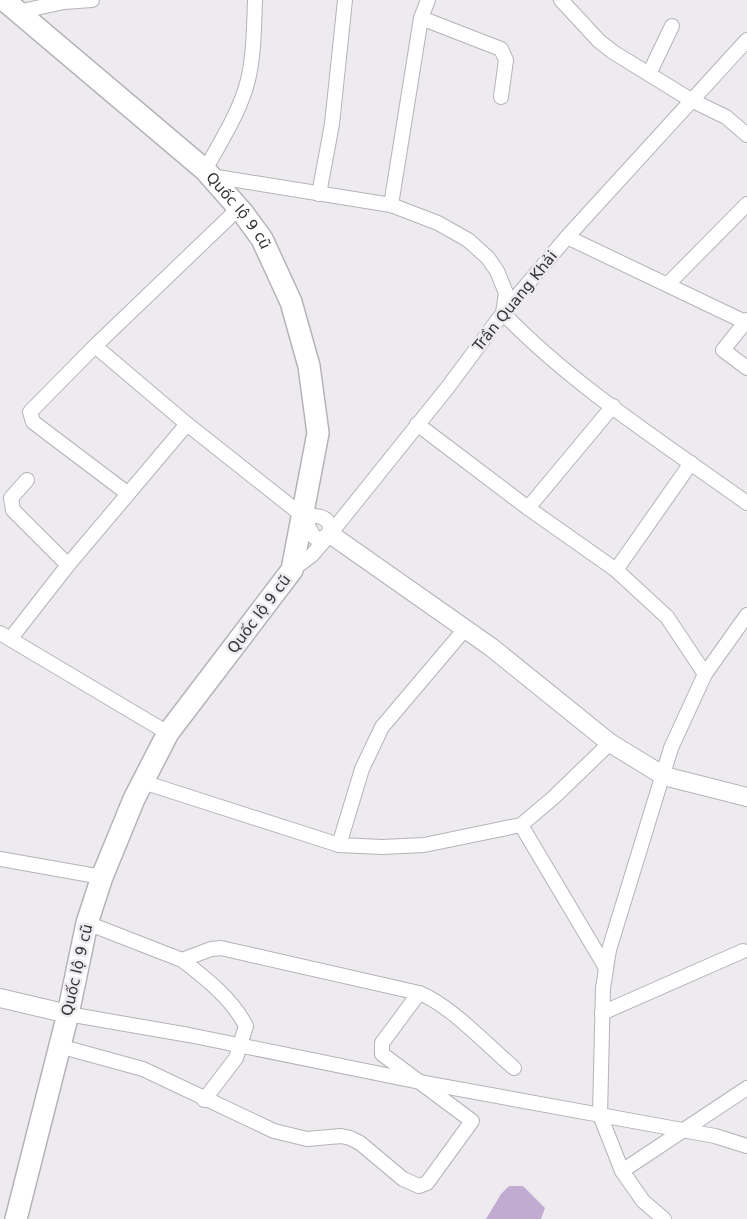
<svg xmlns="http://www.w3.org/2000/svg" width="747" height="1219" font-family="'DejaVu Sans',sans-serif">
<style>
.water{fill:#c2abd0}
.lines{fill:none;stroke-linecap:round;stroke-linejoin:round}
.minor-casing{stroke:#b5b3b6;stroke-width:16}
.tertiary-casing{stroke:#b5b3b6;stroke-width:20}
.primary-casing{stroke:#b5b3b6;stroke-width:24}
.minor{stroke:#fff;stroke-width:14}
.tertiary{stroke:#fff;stroke-width:18}
.primary{stroke:#fff;stroke-width:21}
.labels{text-anchor:middle;dominant-baseline:central;stroke-width:5;stroke-linejoin:round;paint-order:stroke}
.street-label{font-size:15px;fill:#343334;stroke:#edebef}
</style>
<rect width="100%" height="100%" fill="#edebef"/>
<polygon class="water" points="509,1186 523,1186 545,1208 541,1219 486,1219 501,1194"/>
<g class="lines">
<defs>
<g id="minor">
<polyline points="561,0 599,41 613,52 691,100 726,117 747,135"/>
<polyline points="18,12 64,2 92,0"/>
<polyline points="421,18 501,49 506,60 501,97"/>
<polyline points="649,74 672,26"/>
<path d="M205 170C221 141 240 112 248 80 254 54 254 27 255 0"/>
<path d="M211 176 391 205 438 223 468 240 488 258 497 271 506 293 503 313C572 385 666 445 747 503"/>
<polyline points="319,194 332,124 345,0"/>
<polyline points="391,205 421,18 428,0"/>
<polyline points="567,237 745,322"/>
<polyline points="668,284 747,204"/>
<polyline points="747,320 723,350 747,368"/>
<path d="M95 346 187 424 303 516 314 537 320 539 330 534C332 516 319 515 303 516"/>
<polyline points="417,424 528,508 616,570 667,617 705,674"/>
<polyline points="27,480 11,498 13,510 68,565"/>
<polyline points="127,493 33,422 30,412 95,346 239,208"/>
<polyline points="528,508 613,406"/>
<polyline points="292,570 312,555 330,534 448,387 503,313 567,237 747,40"/>
<polyline points="616,570 691,463"/>
<polyline points="0,633 168,733"/>
<polyline points="11,638 68,565 187,424"/>
<polyline points="143,782 339,845 382,847 424,845 521,825 553,798 610,743"/>
<polyline points="521,825 606,968"/>
<polyline points="339,845 362,769 382,727 465,629"/>
<polyline points="0,859 102,877"/>
<path d="M87 923 182 960 211 949 221 948 419 993C449 1004 488 1046 514 1068"/>
<path d="M182 960C207 979 232 999 246 1026L236 1058 204 1100"/>
<polyline points="602,1013 743,951"/>
<polyline points="68,1014 189,1035 420,1082 715,1136 747,1146"/>
<polyline points="59,1046 143,1069 274,1131 307,1139 341,1136 350,1138 360,1143 403,1179 419,1186 427,1183 472,1121 382,1054 382,1043 419,993"/>
<polyline points="622,1171 747,1088"/>
<polyline points="664,1219 643,1201 622,1171 600,1115 603,988 609,950 671,748 705,674 747,615"/>
</g>
<g id="tertiary">
<polyline points="330,534 491,647 610,743 664,776 747,797"/>
<polyline points="0,998 68,1014"/>
</g>
<g id="primary">
<path id="s1" d="M4 0 205 170 243 213 262 239 291 302 309 366 318 433 292 570 168 733 134 799 102 877 87 923 68 1014 16 1219"/>
</g>
</defs>
<use href="#minor" class="minor-casing"/>
<use href="#tertiary" class="tertiary-casing"/>
<use href="#primary" class="primary-casing"/>
<use href="#minor" class="minor"/>
<use href="#tertiary" class="tertiary"/>
<use href="#primary" class="primary"/>
</g>
<g class="labels">
<g class="street-label">
<text stroke="none"><textPath href="#s1" startOffset="316">Quốc lộ 9 cũ</textPath></text>
<text transform="translate(515 301) rotate(-51)">Trần Quang Khải</text>
<text transform="translate(259 614) rotate(-53)">Quốc lộ 9 cũ</text>
<text transform="translate(77 970) rotate(-77)">Quốc lộ 9 cũ</text>
</g>
</g>
</svg>
